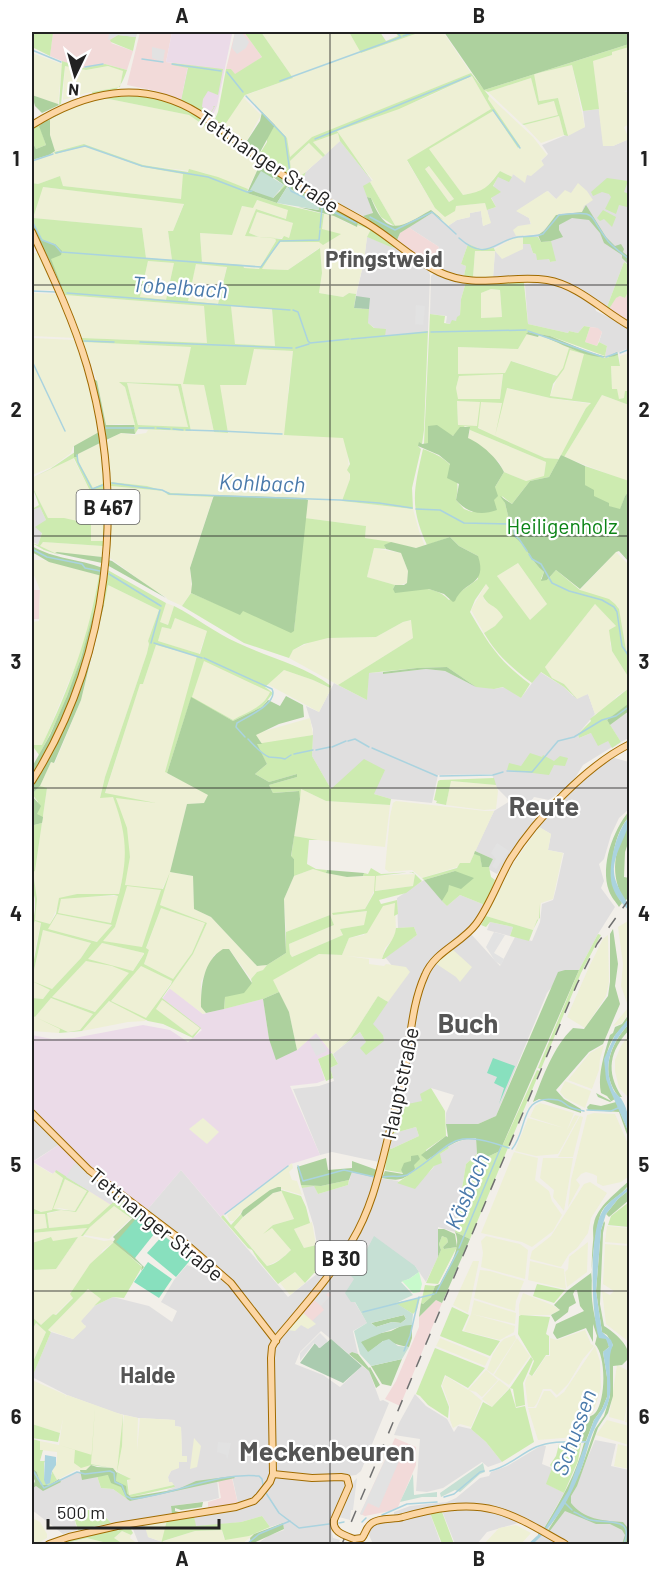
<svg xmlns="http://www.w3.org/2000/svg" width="661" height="1576" font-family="Barlow,sans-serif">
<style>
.residential{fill:#e0dfdf;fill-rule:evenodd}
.commercial{fill:#f2dad9}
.industrial{fill:#ebdbe8}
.farmland{fill:#eef0d5}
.grass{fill:#cdebb0;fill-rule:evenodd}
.forest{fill:#add19e}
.wetland{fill:#c6e0d4;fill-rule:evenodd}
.cemetery{fill:#aacbaf}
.park{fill:#c8facc}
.pitch{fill:#88e0be}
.parking{fill:#e2e2e2}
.water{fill:#aad3df}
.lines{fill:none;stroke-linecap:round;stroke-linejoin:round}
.stream{stroke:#aad3df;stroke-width:1.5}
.major-casing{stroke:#a06b00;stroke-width:8}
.major{stroke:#fcd6a4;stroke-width:6}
.rail{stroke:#707070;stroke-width:1.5;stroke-dasharray:12 12;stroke-linecap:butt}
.major-bridge-casing{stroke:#a06b00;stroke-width:8;stroke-linecap:butt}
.major-bridge{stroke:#fcd6a4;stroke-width:6}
.grid{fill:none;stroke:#222;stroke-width:1.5;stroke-opacity:0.55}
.labels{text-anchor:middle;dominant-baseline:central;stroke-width:4.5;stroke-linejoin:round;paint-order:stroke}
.shield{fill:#fff;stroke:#646464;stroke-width:1.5}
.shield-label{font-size:20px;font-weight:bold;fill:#222}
.street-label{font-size:21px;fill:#222;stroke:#fff}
.park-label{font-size:21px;fill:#0c8416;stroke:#fff}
.neighbourhood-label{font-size:22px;font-weight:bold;fill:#555;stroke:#fff}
.water-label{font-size:22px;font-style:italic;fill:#4a7aab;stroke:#fff}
.district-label{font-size:27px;font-weight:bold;fill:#555;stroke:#fff}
.neatline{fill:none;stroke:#222;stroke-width:2}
.grid-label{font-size:20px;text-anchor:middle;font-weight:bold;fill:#222}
</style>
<rect width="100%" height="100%" fill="#f2efe9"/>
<g class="residential">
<path d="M599 109 604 146H613L629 139V265L624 262 607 307 552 278 528 276 493 278 495 251 523 249V244H530L533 253 549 259 550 262 555 261 538 237H516L492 249 476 248 468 244 461 264 466 266 464 276 437 268 436 265 442 257 435 253 439 247 408 227 432 213 448 226 457 220 470 217V213L481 211 483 226 490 223 487 210 496 207 491 197 500 192 493 187 498 176 513 174 519 178 527 175 548 154 542 145 585 127 583 111ZM548 191 556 199 540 234 523 236 531 225 529 218 517 211Z"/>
<polygon points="340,141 372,181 364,186 373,214 363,216 301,183 306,172"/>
<polygon points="367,237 397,248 428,269 430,275 428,331 385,336 368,323 356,296 364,261"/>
<polygon points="434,273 466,282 461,299 460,316 456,321 450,324 446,323 447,316 430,314 431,276"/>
<polygon points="538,282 564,288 586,301 595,307 596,311 629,327 629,348 607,357 605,356 607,346 599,342 602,332 597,328 584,326 578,333 569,331 568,333 528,324 525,285"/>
<polygon points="37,507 40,507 46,520 38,545 32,541 32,510"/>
<polygon points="426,669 445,671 468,683 494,689 505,687 521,698 540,672 564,687 573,696 588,694 595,714 578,734 579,738 591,733 608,741 612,747 583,765 572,783 549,800 534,797 530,803 539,812 538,817 522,836 497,874 488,869 493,859 475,851 494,811 510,801 496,787 492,774 438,775 432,803 391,799 374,794 331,789 312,756 313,729 306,706 319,712 334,683 367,700 368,673 383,672 383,674"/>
<polygon points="629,711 629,738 621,742 610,725"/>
<polygon points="611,757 629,762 629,809 619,818 611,835 604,859 599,864 604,881 601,888 615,907 598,934 579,970 565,970 547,993 496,1116 478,1124 446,1124 446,1113 454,1095 431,1088 422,1101 385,1137 379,1162 332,1152 320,1155 293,1089 319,1086 334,1081 330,1068 338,1064 333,1054 360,1032 366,1042 383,1035 372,1024 406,967 393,967 385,957 417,935 414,927 398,928 397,898 424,880 447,906 460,895 485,905 471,934 500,966 515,937 532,941 540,922 542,904 553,900 556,889 564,853 548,850 551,834 539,827 551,812 605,760"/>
<polygon points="490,922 513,927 510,936 487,930"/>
<polygon points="32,1115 60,1144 32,1162"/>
<polygon points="416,1127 419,1136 391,1149 388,1147 391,1134"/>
<polygon points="476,1138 477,1154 466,1164 455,1232 438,1227 438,1257 426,1282 415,1266 354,1279 354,1301 367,1323 353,1331 358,1354 352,1352 349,1354 321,1331 300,1352 295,1364 323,1375 340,1387 362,1366 369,1371 380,1401 383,1400 389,1403 361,1471 356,1475 348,1476 347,1485 330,1525 333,1538 340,1540 338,1544 257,1544 268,1536 284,1530 283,1523 270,1527 262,1516 241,1522 195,1527 194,1516 239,1508 232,1476 217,1479 219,1498 208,1501 171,1506 172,1515 148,1537 162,1542 161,1544 139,1544 130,1522 111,1523 101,1511 88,1509 74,1517 77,1530 63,1534 32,1510 32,1489 36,1486 49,1485 78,1472 97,1476 101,1488 113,1489 130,1501 169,1492 167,1490 175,1487 169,1482 168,1477 171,1471 182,1456 181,1427 175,1426 175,1420 138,1418 116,1413 67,1395 32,1377 51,1332 73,1339 86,1326 80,1322 94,1306 113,1297 149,1306 172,1322 177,1311 161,1302 174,1280 187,1265 197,1269 206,1259 146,1214 147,1210 181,1170 288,1297 318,1273 325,1272 325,1265 321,1261 322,1250 318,1251 314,1227 302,1188 314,1185 318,1194 348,1185 352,1172 376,1178 399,1181 397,1183 427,1174 433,1168 440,1154 449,1148 448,1146 465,1139"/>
<polygon points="415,1394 426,1406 447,1419 454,1432 458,1426 471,1429 486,1442 502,1462 488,1467 482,1462 443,1488 427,1492 416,1491 420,1439 394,1435 399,1423"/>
<polygon points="595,1440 616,1444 611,1466 629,1470 629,1544 533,1544 554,1522 576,1486"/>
<polygon points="542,1445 546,1446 542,1464 552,1468 547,1484 564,1493 543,1530 518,1523 487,1532 477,1544 455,1544 442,1511 430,1513 441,1544 385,1544 383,1542 373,1544 368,1533 372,1525 379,1522 394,1521 394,1512 410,1506 447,1502 456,1498 480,1478 489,1476 491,1472 507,1466"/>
</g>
<g class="commercial">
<polygon points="53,32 137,32 136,37 118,35 111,43 133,51 127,70 105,64 84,68 76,67 50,56"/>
<polygon points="140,32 172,32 166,62 188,65 181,101 156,91 127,85"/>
<polygon points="235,32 244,32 262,57 235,75 231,69 226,69"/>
<polygon points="408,227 439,247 436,253 441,256 435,265 432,266 414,254 397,240 400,233"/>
<polygon points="629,290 629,322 609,309 615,298 620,296 625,298"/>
<polygon points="590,327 598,328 602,332 597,346 585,342"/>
<polygon points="32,590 40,590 39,619 32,619"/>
<polygon points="323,1286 331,1295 321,1306 324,1310 312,1321 302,1312"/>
<polygon points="436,1300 442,1303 400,1406 385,1399 396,1381 419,1327 419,1317"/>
<polygon points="395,1438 416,1447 416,1465 398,1507 390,1511 365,1516 360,1514"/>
<polygon points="232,1478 238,1504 208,1509 208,1502 221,1498 218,1480"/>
</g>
<g class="industrial">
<polygon points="172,32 235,32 232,34 217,106 212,117 181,101 188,65 166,62"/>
<polygon points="170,988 203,1014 263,999 269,1039 297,1050 316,1033 332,1053 318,1059 325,1080 317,1083 290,1086 320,1155 291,1164 221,1217 181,1170 147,1210 124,1193 111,1206 56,1171 53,1174 33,1162 60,1144 78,1156 32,1108 32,1035 52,1039 74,1038 143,1025 170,1030 188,1042 202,1030 162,999"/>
</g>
<g class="farmland">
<polygon points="261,32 349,32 362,53 421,32 443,32 471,73 313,137 289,158 287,138 246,95 293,78"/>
<polygon points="629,47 629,89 624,92 629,91 629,124 624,127 629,139 613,146 603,146 593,61 612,55 611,52"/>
<polygon points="32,53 62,64 58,104 32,95"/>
<polygon points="65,65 86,70 108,66 120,69 123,71 120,87 86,93 63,100"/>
<polygon points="572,65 585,127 568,136 558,98 539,101 533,74"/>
<polygon points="472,76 491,109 407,161 435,208 485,203 491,223 483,226 481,211 470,213 470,217 457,220 448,226 431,210 403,226 396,227 370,182 373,180 340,138 340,141 325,155 313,142 337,133 336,131 423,99"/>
<polygon points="531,78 538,105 555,101 558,115 522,124 488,92"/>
<polygon points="489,96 533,137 547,155 541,160 544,165 531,176 527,175 525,183 513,174 512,177 500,171 483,191 463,195 428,149 493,111 518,148 520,147 488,99"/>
<polygon points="243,97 261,115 245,144 223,127"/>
<polygon points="104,98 189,115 205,126 208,126 260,164 248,189 205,173 143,165 85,144 55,151 50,135 50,120 73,107"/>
<polygon points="559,116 564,135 541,143 524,125"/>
<polygon points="310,143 323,157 297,179 291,171 290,161"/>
<polygon points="85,146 143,167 184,174 181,199 63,186 60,176 38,184 32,183 32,160 54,152 55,154"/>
<polygon points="430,166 454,199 449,202 425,169"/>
<polygon points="578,183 587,191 593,200 584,206 582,212 559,214 540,234 516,236 513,230 518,226 531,224 529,218 516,211 547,191 556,199 565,190 571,193"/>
<polygon points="42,187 184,203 173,231 168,231 172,260 146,258 142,228 32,218"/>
<polygon points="256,200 289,209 287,219 256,209 246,236 259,237 249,233 257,212 293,223 289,238 264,238 276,238 276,241 259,269 244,268 243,265 202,262 200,233 231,235 242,206 246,207"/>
<polygon points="324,214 334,216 349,224 371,229 367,237 364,261 356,294 349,293 343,297 319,293 322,273 319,248 288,270 262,269 279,242 320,242 339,235 322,229"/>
<polygon points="516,237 523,237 523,249 502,259 495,251 493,278 473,277 475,251 494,251 496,248"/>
<polygon points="32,253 40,253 57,290 32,290"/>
<polygon points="148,261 174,263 166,300 140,298"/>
<polygon points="196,264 227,266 218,304 187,302"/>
<polygon points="491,289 500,290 502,317 481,318 481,293"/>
<polygon points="32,293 59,294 76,338 32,336"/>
<polygon points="65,295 204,306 208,343 82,338"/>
<polygon points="231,306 272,309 275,346 235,344"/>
<polygon points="526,334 537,337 539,335 559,342 569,348 568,353 570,349 585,354 572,399 550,396 558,376 512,361 506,373 503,373 500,399 457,399 456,388 459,375 498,374 457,374 458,347 518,349"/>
<polygon points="32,338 75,340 89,386 99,432 73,447 71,453 52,467 32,475"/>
<polygon points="83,342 191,347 204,385 214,432 228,433 219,385 253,349 293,351 288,393 343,438 347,448 350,479 343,501 413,509 419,531 425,546 416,548 365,538 366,526 305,518 308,500 304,498 171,493 147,486 111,482 107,444 110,438 121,433 133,435 146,433 148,430 191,431 181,384 121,382 125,387 135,425 119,424 106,425 97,381"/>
<polygon points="629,353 629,391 625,392 625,398 619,399 612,389 611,366 620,366 620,356"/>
<polygon points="127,383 179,386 188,427 138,425"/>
<polygon points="506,388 550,398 592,404 586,408 559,459 545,458 488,434 478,427 458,426 457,401 502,402 499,415"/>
<polygon points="602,395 629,405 629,482 564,457"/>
<polygon points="470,430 546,462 544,477 525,481 504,472 499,462 468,438"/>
<polygon points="100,443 104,483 93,489 78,461 78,454"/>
<polygon points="73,458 92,495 104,490 103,541 91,541 73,520 48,518 32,486 32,478"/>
<polygon points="111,486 164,491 168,495 213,497 190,568 192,591 182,606 167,599 166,597 152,589 110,558"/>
<polygon points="43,542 103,546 102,557 55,553 40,546"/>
<polygon points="374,548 401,553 408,571 407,583 398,586 367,577"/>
<polygon points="616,552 629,565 629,653 626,650 618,607 580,590"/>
<polygon points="32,560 44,560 99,575 93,608 82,650 42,746 34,745 32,742 32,622 39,621 40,590 32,570"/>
<polygon points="518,563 547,604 529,621 497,576"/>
<polygon points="486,584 489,588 483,596 485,601 498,607 503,617 495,626 484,633 471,610"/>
<polygon points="108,585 159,610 148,641 149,644 147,653 105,777 100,797 113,797 123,823 126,846 124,870 119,894 77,894 68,897 118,896 112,923 58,914 59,904 50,924 41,922 32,964 32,927 35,921 41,922 35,920 37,899 33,871 35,871 47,788 40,786 51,762 55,763 81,700 96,642"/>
<polygon points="166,603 174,606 168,625 159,622"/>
<polygon points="595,604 616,626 610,643 612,651 629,678 629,688 617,696 606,708 595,714 588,694 577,699 564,684 552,678 545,667"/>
<polygon points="175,618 207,631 199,654 158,641 162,627 171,629"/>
<polygon points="412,620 413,638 338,685 289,658 293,650 315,640 328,638 376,637 403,622"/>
<polygon points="156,645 198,656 165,772 209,794 205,803 187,804 170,872 193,876 194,909 211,917 257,966 267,965 263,970 257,972 251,979 229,949 214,955 201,982 201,1007 206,1013 203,1014 169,988 193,954 207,923 205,923 192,953 173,979 144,964 149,950 146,949 161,908 204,922 160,905 168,877 162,889 142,948 102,941 115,927 130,857 116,797 156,804 105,794 140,683 143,684"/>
<polygon points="204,660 258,685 270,692 268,697 257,708 233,720 191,697"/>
<polygon points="284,670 313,680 331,689 319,712 267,684"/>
<polygon points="310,718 313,735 262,744 255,735 261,732"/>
<polygon points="451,781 496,785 498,791 496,809 484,810 446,805"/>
<polygon points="301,789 326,801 390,805 385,847 318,840 294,836"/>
<polygon points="396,801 485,811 494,811 470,863 422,878 412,870 389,872 385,869 390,816 393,803"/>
<polygon points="539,827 551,834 548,850 563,853 553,899 541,903 539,918 533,930 486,916 513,864"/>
<polygon points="313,869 347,877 415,874 413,886 374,891 365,909 333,915 368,911 365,925 340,929 343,935 292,957 290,954 289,944 334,925 330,915 286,932 284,899 294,876"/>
<polygon points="395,903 396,931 394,938 385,948 382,959 346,956 369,959 369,964 384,966 386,964 406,967 410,972 388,1002 378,996 351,1038 333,1054 316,1033 297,1050 289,1012 272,980 319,954 342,955 349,938 364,935 383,905"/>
<polygon points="57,914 112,925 98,942 47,929"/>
<polygon points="628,921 629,1013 621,1024 613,1026 627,1009 627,1003 621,986 623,964 618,927"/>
<polygon points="43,930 91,943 81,958 52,989 43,986 50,990 43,999 32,998 32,982 34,982 32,981 32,970 34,970"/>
<polygon points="608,935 609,982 606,996 585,1028 567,1017 589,967 603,939"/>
<polygon points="102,943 144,953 133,971 118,968 130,973 96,1012 51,997 86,961 104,964 87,959"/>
<polygon points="451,948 472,967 460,982 456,977 435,963"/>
<polygon points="141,965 172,981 145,1021 128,1022 82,1031 109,1001 123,1007 111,1001"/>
<polygon points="51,998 93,1014 80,1030 68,1032 61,1029 59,1033 32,1031 32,1018 35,1017"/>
<polygon points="162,1000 164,1001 200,1028 192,1036 156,1009"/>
<polygon points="629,1034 630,1098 629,1098 619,1088 615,1071 615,1060 621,1046"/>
<polygon points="604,1045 600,1059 599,1070 592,1089 568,1080 590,1053"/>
<polygon points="565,1081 591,1091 585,1108 565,1098 560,1092"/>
<polygon points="540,1103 574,1113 567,1130 575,1115 579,1116 558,1154 536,1156 515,1151 528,1118 564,1128 530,1117 535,1106"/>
<polygon points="594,1113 615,1114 629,1146 629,1176 621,1182 603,1186 597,1183 597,1176 593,1174 586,1172 581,1174 576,1180 580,1185 568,1207 571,1180 587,1115"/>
<polygon points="580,1116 583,1117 573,1157 558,1157"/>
<polygon points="203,1118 219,1132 207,1144 189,1129"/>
<polygon points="514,1152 538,1158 535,1180 549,1191 552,1201 562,1215 553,1231 532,1247 522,1242 481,1233"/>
<polygon points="543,1158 573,1158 564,1211 553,1197 554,1190 540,1178"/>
<polygon points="32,1162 52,1174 55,1172 63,1177 55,1202 65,1179 87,1191 75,1211 59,1208 44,1213 32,1208"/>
<polygon points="292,1163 293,1168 289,1172 292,1180 297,1181 302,1195 281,1189 281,1187 243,1210 234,1221 230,1221 227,1215 234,1208"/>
<polygon points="590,1182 607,1193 591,1218 588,1233 577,1248 569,1254 561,1267 530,1259 532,1251 551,1236 584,1184"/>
<polygon points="89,1191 111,1205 89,1224 49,1228 47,1214 61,1210 76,1212"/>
<polygon points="282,1191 294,1219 273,1225 267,1231 272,1227 291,1250 281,1259 267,1266 234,1226 260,1202 273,1193"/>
<polygon points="114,1206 131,1218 109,1239 84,1235 90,1227"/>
<polygon points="32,1214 45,1214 47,1229 32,1230"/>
<polygon points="312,1222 316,1246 304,1248 294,1229"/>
<polygon points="607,1226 629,1228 629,1244 605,1242"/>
<polygon points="87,1228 82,1236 104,1241 111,1240 114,1242 103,1250 73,1297 55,1315 53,1314 41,1325 32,1317 32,1270 56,1269 78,1237 52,1242 50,1237 32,1243 32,1233"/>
<polygon points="486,1236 520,1244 528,1250 525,1279 481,1267 483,1253 481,1241"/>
<polygon points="588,1242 587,1272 567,1287 565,1272 568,1269 569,1257"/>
<polygon points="605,1244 629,1246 629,1342 606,1324 602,1291 610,1295 614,1291 603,1284"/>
<polygon points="473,1261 479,1261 468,1313 453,1305"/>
<polygon points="530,1261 564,1269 566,1289 528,1280"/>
<polygon points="480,1270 490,1271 524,1281 516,1301 515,1311 474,1298"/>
<polygon points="295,1272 305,1283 290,1295 280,1283"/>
<polygon points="88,1289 101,1299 81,1321 86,1327 73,1339 48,1330"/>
<polygon points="523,1293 552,1305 560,1310 550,1315 519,1315 519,1305"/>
<polygon points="474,1300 516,1313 515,1324 472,1314 515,1326 514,1332 500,1340 464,1331 471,1314"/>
<polygon points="302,1312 316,1324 308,1329 301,1325 295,1331 287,1330"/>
<polygon points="36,1323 46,1332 32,1363 32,1330"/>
<polygon points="585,1330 591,1344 594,1346 583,1359 568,1384 557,1395 551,1389 543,1389 537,1403 534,1407 528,1407 525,1383 527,1377 529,1375 533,1376 546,1356 550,1356 550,1338 557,1340"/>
<polygon points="515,1335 516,1339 493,1374 487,1370 493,1354 500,1343 504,1339"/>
<polygon points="440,1338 489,1358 485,1366 436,1346"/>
<polygon points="517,1338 530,1356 509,1385 494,1375"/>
<polygon points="595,1346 600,1361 601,1388 593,1413 584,1416 579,1422 576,1437 538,1440 528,1408 536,1408 544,1391 550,1391 556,1398 564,1392"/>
<polygon points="617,1365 629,1371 629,1423 625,1422 629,1395 624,1421 609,1417"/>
<polygon points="486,1370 498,1380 482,1397 476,1392 469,1390 482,1401 471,1427 460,1424 453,1428 450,1420 450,1407 442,1385 446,1376 468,1390"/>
<polygon points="32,1380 66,1395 65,1398 67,1395 123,1415 119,1463 124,1415 138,1418 137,1451 140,1418 175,1420 175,1426 181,1427 182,1456 187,1456 187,1462 179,1462 179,1468 171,1471 168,1477 169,1482 172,1482 174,1485 129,1495 128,1478 113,1468 92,1464 86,1470 76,1470 57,1480 52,1471 57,1461 57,1452 40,1450 40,1441 59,1445 63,1418 60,1433 32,1424"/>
<polygon points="499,1380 509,1388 492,1407 482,1399"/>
<polygon points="607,1420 629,1426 629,1445 596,1435"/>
<polygon points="194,1438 201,1446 197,1467 190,1469"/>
<polygon points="618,1444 629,1447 629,1469 614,1466"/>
<polygon points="32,1518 40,1522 47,1534 47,1538 36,1544 32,1544"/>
<polygon points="167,1520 164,1541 195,1531 222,1530 224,1539 254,1534 242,1544 163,1544 163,1542 148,1537 144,1524"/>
<polygon points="516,1525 531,1533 521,1544 484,1544 499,1528"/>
<polygon points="122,1531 131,1535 130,1538 138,1544 123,1544 113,1539"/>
<polygon points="87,1538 108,1543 111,1544 68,1544"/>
</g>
<g class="grass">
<polygon points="34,32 53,33 50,56 32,47 32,33"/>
<path d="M244 32H261L293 78 245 95 224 126H222L259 155 267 142V138L275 125 287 138 290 157 312 137 471 73 489 96 488 99 520 146 518 148 493 111 429 149 463 195C485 191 487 188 500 171L512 177 509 182 498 177 493 186 501 192 491 198 496 207 487 210 485 203 456 206 455 211 445 217 435 208 407 160 491 109 472 76 399 109 337 131 372 181 340 141 338 133 313 142 325 155 323 157 309 143 290 161 291 171 296 179 306 172 301 183 350 209 289 178 290 176 287 174 285 176 215 122V120L221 125 215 119 218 112 226 69H231L235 74 262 57ZM429 166 454 199 449 202 425 169Z"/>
<polygon points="349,32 380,32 386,41 398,36 395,32 421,32 361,53"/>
<polygon points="118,35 136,37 133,51 111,42 110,40"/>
<polygon points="629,44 629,47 612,52 612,55 593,61 599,109 583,111 572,65 534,74 539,101 558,98 568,136 564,135 559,116 524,125 522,124 558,115 554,101 538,105 531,78 488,92 484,90"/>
<path d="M62 61 83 68 105 64 127 70C119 93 116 91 93 95L92 92 120 87 123 71 108 66 86 70 65 66 61 104 59 105Z"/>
<polygon points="172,63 223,69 218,95 208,91 203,99 202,107 211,112 214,107 213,106 215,106 210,115 189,104 208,116 132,89 156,92 183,102 181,101 188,68 172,65"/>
<path d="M144 96 168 101 196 114 262 162 369 227V229L357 225 358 222 289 183 281 191 280 190 286 182 208 126H205L189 115 104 98 73 107 42 124C62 99 114 96 144 96Z"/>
<polygon points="39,124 46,145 36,149 32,141 32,128"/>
<path d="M84 144 143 165 188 172 189 169 218 177 248 189 247 193 277 203 324 214 322 229 341 234 323 245 319 242H279L262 269 288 270 320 248 322 273 319 293 343 297 349 293 356 294 354 308 369 309 368 323 374 328 386 329 385 336 428 331 424 430 422 444 418 446 421 449 412 488 413 509 342 501 350 479V474L347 470 350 464 343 438 284 435 293 351 254 349 246 385H220L228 433 214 432 204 385 183 384 191 347 83 342 82 338 207 343 204 306 65 295 50 258 55 244 42 240 32 220V183L38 184 60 176 63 186 181 199 183 174 143 167 85 146 55 154 54 152ZM43 187 184 204 173 231H168L172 260 146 258 142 228 33 218ZM257 200 288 210 286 219 256 209 245 236 275 238 276 241 259 269 244 268 243 265 202 262 200 233 232 235 242 206 253 208ZM257 212 293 223 289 238 284 236 282 239 259 237 249 233ZM148 261 174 263 166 300 140 297ZM196 264 227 267 218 304 188 301ZM231 306 272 309 275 346 235 344Z"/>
<polygon points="607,178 628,181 624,192 629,194 629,205 627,207 619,205 616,214 605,209 611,197 609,194 602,192 593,196 591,192"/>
<polygon points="370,182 396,227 381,217 371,198 367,197 363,186"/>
<polygon points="603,210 616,217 612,227 604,219 600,221 597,218"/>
<polygon points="371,229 372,230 397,248 391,247 367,237"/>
<polygon points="523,237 538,237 541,242 551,241 556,261 550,262 549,259 537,260 536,254 533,253 530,244 523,244"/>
<polygon points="468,244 480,249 494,248 495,251 475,251 473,277 464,276 466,266 461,264"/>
<polygon points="624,262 629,265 629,290 625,298 620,296 616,298 609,309 607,307"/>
<path d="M466 282H522L524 283 528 324 568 333 569 331 578 333 584 326 590 327 585 342 597 346 599 342 607 346 605 356 550 336 528 332 518 349 458 347V374L505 373 511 361 557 376 563 368 569 348 605 358 618 355 620 366H611L612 389H617L619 399 624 398 625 391H629V405L602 395 564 457 561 455 586 408 591 403 550 398 507 388 495 436 545 458 559 459 549 477 530 481 512 504 502 496 505 503 513 535C526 544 531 562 544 572L541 579 547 580 556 570 580 590 609 599 615 604 619 609 626 650 629 653V678L612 651 609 630 616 626 595 604 545 667 552 678 564 684 577 699 564 687 541 672 532 683C512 668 496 654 484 633L495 626 503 617C496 604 488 607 483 596L489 588 486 584 475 600 470 612C489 645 500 662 530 684L521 698 503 687 494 689 476 687 447 667 417 668 369 673 367 700 338 685 413 638 411 620 403 622 376 637 328 638 304 644 293 650 289 658 244 643 182 606 191 593 240 614 242 610 294 630 305 518 366 526 365 538 391 542 385 548 386 549 374 548 367 577 395 585 393 589C412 589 435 584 449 600L478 579V556L459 546 450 537 427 545C409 506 414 489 423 449 450 459 462 470 456 500L464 509 472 512 494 500 495 487 504 472 526 481 544 476 546 462 470 430 469 427 465 426 453 436 428 426V443L424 444 430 314 445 316 444 323 450 324 452 320 456 321 457 317 460 315 461 299ZM491 289 500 290 502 317 481 318V293ZM570 350 584 354 572 399 550 396 553 384 564 369ZM503 374 500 399H458L456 388 459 376ZM457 401 480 402 477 426 458 425ZM481 402 502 403 495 436 478 428ZM518 563 547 604 530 620 497 576Z"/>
<path d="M119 382 181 384 191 431 138 429 135 434 134 425H135L125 387ZM127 383 178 386 188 427 138 425Z"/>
<polygon points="101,439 106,505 103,546 43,542 40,546 59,555 44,550 32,543 38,545 42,533 35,527 46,520 40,507 32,510 32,509 39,505 32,486 48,518 64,518 91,524 91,541 103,541 104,490 92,495 74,458 32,478 50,469 75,452 74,455 78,457 78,461 93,488 104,483"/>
<polygon points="629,460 629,491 625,496 620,510 608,506 608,503 594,497 585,485 585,466 629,481"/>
<polygon points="111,482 147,486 171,493 214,495 213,497 168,495 164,491 111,486"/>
<path d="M106 569 166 603 160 622 168 625 174 606C196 617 215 633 238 643 269 658 303 665 331 686L330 688 313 680 284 670 265 687 273 693 262 707 233 721 191 698 167 773 165 772 197 656 156 645 143 684H140L105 793 156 803 116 798 127 828 130 857 125 885 163 889 170 872 160 905 207 923 193 954 162 998 201 1028 193 1038 163 1024 148 1021 109 1001 82 1031 59 1033 60 1029 33 1016 32 1018V998L43 999 50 990 32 981 52 989 81 958 91 943 43 930 34 970H32L41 923 35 921 32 927 35 910V899L32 887 33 855C29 846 32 834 34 825L42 823 36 814 38 802 32 794 40 786 47 788 35 871 33 872 37 899 35 920 50 924 56 914 59 898 77 894H119C128 855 127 835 113 797L100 798 105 777 147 653 149 644 148 641 159 610 108 585 104 605 101 604ZM175 618 207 631 200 654 158 641 162 627 171 629ZM204 661 270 692C263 708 247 712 233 720L192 697ZM127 886 161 890 142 947 103 941 115 927ZM114 895 118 896 111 923 58 913 61 899ZM161 908 205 923 192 953 173 979 144 964 149 950 146 948ZM57 914 112 925 97 942 48 929ZM102 943 144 953V954L133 971 88 959ZM86 961 112 966 129 973 95 1012 52 997ZM141 966 172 981 171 984 146 1018 111 1001ZM51 998 93 1014 80 1030 68 1032 35 1017ZM162 1000 164 1001 200 1028 192 1036 156 1009Z"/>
<path d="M99 575 102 576 96 612 94 611C82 661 64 710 39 755L32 745V742L34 745H42C69 689 89 636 99 575Z"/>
<polygon points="629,688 629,707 629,705 607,720 621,742 612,748 608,741 598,746 591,733 579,738 578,734 591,721 590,719"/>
<polygon points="313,735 312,756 331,789 364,759 385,770 374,794 391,799 390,805 326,801 301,789 300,799 298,791 273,793 269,785 297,777 297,774 269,782 255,774 267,764 256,744"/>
<polygon points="530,753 542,757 543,755 554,761 560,756 568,758 565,766 554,765 549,775 507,770 509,763 521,766"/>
<polygon points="494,778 496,785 451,781 446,805 436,803 437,801 434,800 438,781 440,780"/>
<polygon points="294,836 318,840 309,840 307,864 316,869 327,870 326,873 313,869 294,876 294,859 291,857"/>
<polygon points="474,854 480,855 482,866 489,867 491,877 495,880 485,905 460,895 447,906 442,901 455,871 424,880 422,878 457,868 460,863 470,863"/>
<path d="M371 868 381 874 413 872 422 881 406 893 379 900 381 904 397 900 398 914 394 916 395 903 383 906 367 933 349 938 342 955 319 954 273 980 279 992 263 999 224 1009 225 997 252 983 251 979 257 972 263 970 267 965 286 953V932L330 915 334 925 289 944 290 954 292 957 343 935 340 929 364 925 367 911 333 915 332 913 365 909 374 893 375 876H363L364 873 368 874ZM411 872 415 874 413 886 375 891 376 876Z"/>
<polygon points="540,904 540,918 537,920 529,941 510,936 513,927 490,922 486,927 481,925 486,916 533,930 539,918"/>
<path d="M414 927 417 935 384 959H382C385 947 395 940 396 928Z"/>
<polygon points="598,934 601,935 581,973 541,1069 538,1068 579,970"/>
<polygon points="378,996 388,1002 373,1024 383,1035 384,1041 366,1055 360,1048 366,1042 360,1032 342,1046 351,1038"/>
<polygon points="332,1053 338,1064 330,1068 333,1078 326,1081 318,1059"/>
<polygon points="537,1070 540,1071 470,1239 455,1232 466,1164 477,1154 487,1157 500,1151"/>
<polygon points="431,1088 445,1111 446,1136 426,1150 427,1160 448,1146 449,1148 440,1154 442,1163 434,1166 415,1189 397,1183 410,1174 412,1161 401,1170 403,1173 385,1170 388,1147 391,1149 419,1136 416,1127 391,1134 398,1106 422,1101 420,1094"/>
<path d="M56 1170 89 1191 76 1212 61 1210 47 1213 49 1228 89 1224 120 1196 138 1211 131 1218 114 1206 90 1227 83 1236H81L87 1228 32 1233V1230L47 1228 45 1214H32V1208L41 1212 52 1210 63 1178 55 1172ZM65 1179 87 1191 75 1211 53 1209Z"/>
<polygon points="349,1180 348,1185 318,1194 314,1186 302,1188 301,1185 321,1186"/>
<path d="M281 1190 301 1196 306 1207 310 1223 294 1229 304 1248 317 1245 318 1251 329 1250 321 1261 327 1268 325 1272 314 1273 305 1283 295 1272 278 1284 258 1260 252 1250 248 1248 221 1217 223 1215 231 1225 241 1214 243 1217 234 1227 267 1266C276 1264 284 1257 291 1250L272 1228 263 1234 273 1225 294 1219Z"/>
<polygon points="629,1202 629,1227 608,1225 611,1216"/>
<polygon points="442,1236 447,1238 448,1242 443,1247 444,1249 457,1247 438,1284 426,1283 441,1250 439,1244"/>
<polygon points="51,1237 53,1241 78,1237 56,1269 32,1270 32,1243"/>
<polygon points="114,1242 142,1267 124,1298 113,1297 94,1306 101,1299 88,1289 48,1330 51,1332 33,1375 32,1375 32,1364 46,1332 36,1323 32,1330 32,1317 41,1325 53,1314 56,1315 73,1298 70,1294 90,1264"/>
<polygon points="537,1284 565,1290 554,1303 533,1296"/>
<polygon points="425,1285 435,1286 431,1297 423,1304 421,1303"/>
<polygon points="420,1298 417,1310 413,1314 395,1303"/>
<polygon points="452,1307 469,1315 462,1331 500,1341 490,1356 440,1336"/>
<polygon points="521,1315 550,1317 546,1334 549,1336 549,1355 546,1355 532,1376 529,1374 534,1361 518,1334 519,1316"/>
<polygon points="435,1348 485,1368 468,1388 445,1375 441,1386 449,1407 448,1418 428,1405 420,1396 416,1394"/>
<polygon points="531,1357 533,1360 523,1383 525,1405 516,1407 513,1389 510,1388 516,1408 525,1406 534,1442 502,1462 486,1442 471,1429 483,1402 492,1407 510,1388"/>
<polygon points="95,1406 91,1464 112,1468 91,1465 81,1468 74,1463 75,1450 59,1445 92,1455"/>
<polygon points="123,1415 122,1446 117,1472 131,1479 127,1480 129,1495 174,1485 175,1487 131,1497 116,1481"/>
<polygon points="32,1424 60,1433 58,1442 32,1438"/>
<polygon points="32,1439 40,1441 40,1450 43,1450 40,1461 45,1461 44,1463 44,1480 52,1474 52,1471 57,1480 49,1485 41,1485 37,1472 32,1468"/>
<polygon points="581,1443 578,1461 564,1493 546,1484 552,1468 550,1465 556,1456 559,1444"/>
<polygon points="109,1475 122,1487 127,1499 113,1489 101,1488 97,1476"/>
<polygon points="88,1510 101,1512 111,1523 78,1530 74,1517"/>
<polygon points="442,1512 454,1544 442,1544 430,1513"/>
<polygon points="194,1516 196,1526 241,1522 262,1516 270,1527 249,1536 225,1540 222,1530 195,1531 163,1541 161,1544 167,1520"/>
<polygon points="129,1526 133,1533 131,1535 122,1531 114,1538 123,1544 111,1544 87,1538 62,1544 64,1541 117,1529 118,1531 120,1528"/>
</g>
<g class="forest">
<polygon points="444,32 629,32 629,44 484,90"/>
<polygon points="32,95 58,104 59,105 42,113 35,106"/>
<polygon points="262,112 275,125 259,154 245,144 260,121"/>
<polygon points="50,120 50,135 55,151 49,155 32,160 32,141 36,149 46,145 39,126 44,121"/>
<polygon points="260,164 287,181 284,185 273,177 273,198 288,183 358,222 357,227 334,216 298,207 319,210 287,187 277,203 247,193"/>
<path d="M367 197 371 198C387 239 401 227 431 210L443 220 432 213 400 233 397 240 363 216 373 213Z"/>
<polygon points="586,205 606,237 615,246 621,244 624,249 623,252 629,257 629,265 622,258 622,255 604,243 600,233 589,220 572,218 559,225 559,230 563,237 551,241 541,242 538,235 544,231 556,215 582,212"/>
<polygon points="32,220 42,240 55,244 62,251 61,255 51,259 64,292 32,224"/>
<path d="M528 332 550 336 589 352 607 357 617 352 618 355C594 364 562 343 539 335L538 337 526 334Z"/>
<polygon points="94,379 97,381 106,425 134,425 135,434 121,433 106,440 92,380"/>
<path d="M437 425 453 436 460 427H470L468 438C482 444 498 459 504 472L495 487 498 496 494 500 497 510C480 516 468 513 456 500L459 484 447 478 450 464 439 455 418 446 419 442 422 444 428 443V426Z"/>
<polygon points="99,432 100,443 78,454 78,457 74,457 74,446"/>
<path d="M561 455 585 466V485L594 490V496L609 503V506L620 509 625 496 629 491V562L619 551 616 552 580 589 556 570 547 580 541 581 544 572C531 562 526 544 513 536L505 503 500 496 512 504 530 481 549 477Z"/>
<polygon points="214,495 304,498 308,500 294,631 291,633 243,611 240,615 191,593 192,584 190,568"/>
<path d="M450 537 459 546 478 556C488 586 464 580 455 601L453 602 444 594 429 589 395 593 393 589 395 585H404L407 583 408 571 401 553 386 549 384 545 391 542 416 548Z"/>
<path d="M32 546C54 559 79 559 103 568L102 576 49 562 32 552Z"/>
<polygon points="57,552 102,557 102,563 55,553"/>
<polygon points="108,560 112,561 166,598 107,565"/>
<polygon points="101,604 104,605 81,700 54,763 51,762 40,786 32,794 32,785 64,723"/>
<polygon points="94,611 96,612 83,663 62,721 32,777 32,767 50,735 67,696 81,658"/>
<polygon points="447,667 476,687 445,671 426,669 383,674 383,672 417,668"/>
<polygon points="286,696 303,705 304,717 279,724 256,735 262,744 257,744 267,764 255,774 269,782 297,774 297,777 269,785 273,793 299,791 300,799 291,856 294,859 294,876 284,899 286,953 267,965 257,966 211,917 194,909 193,876 170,872 187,804 204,803 208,795 167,773 191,697 233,721 262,707 268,700 280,706"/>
<polygon points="628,704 629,711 610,725 607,720"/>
<polygon points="32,796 41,806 37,814 43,817 42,823 34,825 32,838"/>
<path d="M629 811V817C611 836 606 882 622 903L619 907C616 902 611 897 609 891 600 865 613 831 629 811Z"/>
<path d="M629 823V840L625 852 624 877 629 878V892L627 895 629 897 625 901C609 876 614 848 629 823Z"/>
<polygon points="475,851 493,859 489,867 482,867 480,856 474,854"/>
<polygon points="327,870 364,873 363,876 347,877 326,873"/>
<polygon points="455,871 474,878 461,889 449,885 448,891 442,901 424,880"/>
<path d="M613 929 618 964 615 986 620 1004 603 1044 589 1052 556 1090 564 1099 581 1109V1113L539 1099 533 1102C543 1077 553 1047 573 1028L584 1029 608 996 610 982V934Z"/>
<path d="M223 949H229L252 983 244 993 225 997 224 1009 206 1013 201 1007C201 986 203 961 223 949Z"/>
<path d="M565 970H579L500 1151 487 1157 477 1154 476 1138C456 1138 443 1150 427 1160L421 1155 446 1136 448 1137 446 1124H478L496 1116 558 972Z"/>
<polygon points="279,992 289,1012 297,1050 276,1060 269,1039 263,999"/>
<path d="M629 1014C628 1023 622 1027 617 1033 601 1052 604 1079 615 1099L610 1102 598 1097 596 1093 611 1101 607 1096 601 1093C597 1076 605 1051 610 1035L613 1033 615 1027 622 1024Z"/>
<path d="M629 1024V1030C610 1051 605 1071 622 1097H619C599 1073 610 1044 629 1024Z"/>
<polygon points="616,1102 629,1133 629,1140 619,1112 588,1110 587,1107 590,1104 601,1106"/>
<path d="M418 1155 420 1159 414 1165 415 1169C403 1181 399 1181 382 1178L385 1171 403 1174 401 1170 404 1163 411 1161V1156Z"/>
<polygon points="326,1158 328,1170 352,1168 352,1161 377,1170 376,1178 352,1172 349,1180 321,1186 301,1185 297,1167"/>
<path d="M629 1181C629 1192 608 1200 602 1211 600 1214 599 1220 598 1224 592 1253 588 1289 595 1318 597 1328 608 1336 609 1347L603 1352 607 1377V1397L602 1409 594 1420 586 1441H575C579 1434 580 1425 585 1420 589 1416 593 1416 596 1412 606 1398 606 1356 595 1344L597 1336 593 1324V1342L586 1328 557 1339 553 1333 556 1324 584 1311 580 1306 577 1290H575L573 1294 576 1303 569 1307 568 1312 555 1322 551 1315 560 1310 554 1305 568 1290 591 1273 592 1298C592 1279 591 1261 593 1242 594 1236 592 1229 594 1223 597 1207 617 1192 629 1181Z"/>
<polygon points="278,1187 281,1187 281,1191 273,1193 243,1217 241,1214 243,1210 270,1190"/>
<polygon points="629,1190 629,1200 609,1217 606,1214 618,1199"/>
<polygon points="140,1211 145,1215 144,1217 140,1214 135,1258 144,1267 141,1271 142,1266 113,1242 115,1239 113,1237"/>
<path d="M604 1221 605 1223 603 1233 600 1304 604 1326C615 1333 629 1344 629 1358L622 1365 613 1366V1396L608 1413 598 1428 577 1486 571 1496V1503C583 1519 603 1521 623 1522L627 1527H629V1544H622L625 1535 622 1530 610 1524H596L565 1511 549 1532H547L568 1498 547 1528 543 1530C560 1502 576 1475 584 1443L587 1442 579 1475 595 1429 604 1416 610 1396 609 1352 613 1345 607 1335 602 1332 596 1291 601 1230Z"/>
<polygon points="438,1229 444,1229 455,1234 457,1247 444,1249 443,1247 448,1242 447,1238 442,1236 439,1244 441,1250 438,1257"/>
<path d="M455 1232 470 1239 442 1303 436 1300 419 1317 421 1303 423 1304 431 1297 435 1286 440 1284C447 1269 463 1248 455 1232Z"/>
<polygon points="404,1315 406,1319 401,1323 392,1322 376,1327 371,1323"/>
<path d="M405 1324 412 1325V1338L409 1347C399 1346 393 1342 383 1341L368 1353 360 1342 376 1334 391 1331Z"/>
<polygon points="352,1352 358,1354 369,1368 370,1367 380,1385 376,1388 369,1371 349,1354"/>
<polygon points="402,1359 391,1386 382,1384 371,1366"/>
<polygon points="91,1465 97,1467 113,1468 117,1473 116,1481 126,1486 127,1493 131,1497 178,1489 196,1481 233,1476 235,1478 130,1501 127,1499 121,1487 111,1483 108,1475 82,1480 80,1470 86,1470"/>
<polygon points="32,1468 37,1472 41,1485 49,1485 59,1479 61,1482 43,1491 36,1486 32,1489 35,1481 32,1475"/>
<polygon points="203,1502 202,1507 181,1510 175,1508 175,1511 179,1512 180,1513 172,1515 171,1506"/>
<polygon points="283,1523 284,1529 251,1544 250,1538 254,1534"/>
</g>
<g class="wetland">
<polygon points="261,171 284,185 273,198 250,190"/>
<polygon points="287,187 319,204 319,210 277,203"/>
<path d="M374 1236 415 1266 419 1272 409 1279 401 1282 413 1295 396 1303 413 1314 412 1325C401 1324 372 1337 361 1342L368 1352 383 1341 389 1339 398 1346 409 1347 402 1359 371 1366 360 1354 354 1331 367 1323 355 1302H351L345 1293 354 1279 346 1271 359 1250 365 1253ZM404 1315 406 1319 401 1323 392 1322 376 1327 371 1323Z"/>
<polygon points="483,1463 485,1472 480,1474 460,1492 455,1490 441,1497 440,1493"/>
<polygon points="413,1474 414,1495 437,1492 437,1497 422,1497 400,1502"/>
</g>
<g class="cemetery">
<polygon points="356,296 370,298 369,309 354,308"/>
<polygon points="331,1339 362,1366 343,1383 300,1363 315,1343 319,1348"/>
</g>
<polygon class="park" points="419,1272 422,1284 420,1292 413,1293 402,1281 409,1279"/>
<g class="pitch">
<polygon points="493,1058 515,1066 499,1104 504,1088 494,1083 497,1077 487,1073"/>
<polygon points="140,1214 158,1229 135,1258 116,1242"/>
<polygon points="163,1235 192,1258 176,1277 147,1253"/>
<polygon points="148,1262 172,1279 159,1298 134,1282"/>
</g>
<g class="parking">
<polygon points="113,32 137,32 136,37 118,35 108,40 109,34"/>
<polygon points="235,32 241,32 249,42 246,48 237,54 232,48"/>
<polygon points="152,47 165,50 163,62 152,58"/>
<polygon points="416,305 425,306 423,325 415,324"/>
<polygon points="531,804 539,813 534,822 523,816"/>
<polygon points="497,843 509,851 496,869 492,866 496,859 491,853"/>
<polygon points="494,932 505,935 494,953 504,959 501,965 495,961 486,947"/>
<polygon points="318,1037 327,1051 316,1056 309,1041"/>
<polygon points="77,1163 118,1195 111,1204 66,1177 74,1164"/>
<polygon points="323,1287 329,1292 326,1295 329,1297 321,1306 313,1299"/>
<polygon points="320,1333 328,1341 320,1348 314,1343 300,1361 300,1353"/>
<polygon points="218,1442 231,1443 227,1460 226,1455 217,1452"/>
<polygon points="387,1456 399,1461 379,1508 368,1503 362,1515 360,1514"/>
<polygon points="357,1478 353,1510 351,1510 350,1520 339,1517 354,1481"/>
</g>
<g class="water">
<path d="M629 817C630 833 613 852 614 872 615 889 630 901 629 911 623 904 616 897 613 888 606 870 616 831 629 817Z"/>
<path d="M629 1018V1024C612 1042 602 1064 613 1089 615 1094 620 1096 622 1100 628 1110 630 1122 629 1133L610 1090 606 1079 604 1059 615 1035Z"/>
<path d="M629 1186V1190L618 1199 606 1214 601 1230 596 1291 602 1332 611 1340 613 1345C606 1360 612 1379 610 1395 608 1409 600 1416 595 1428 588 1442 586 1458 580 1472 570 1499 554 1525 533 1544H528L538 1535V1532L546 1527 568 1491 594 1420 602 1409 607 1397V1377L603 1352 609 1347 606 1339 599 1338C591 1314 589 1234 602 1212 608 1200 621 1195 629 1186Z"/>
<polygon points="45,1455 56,1457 56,1465 52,1471 50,1483 46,1485 44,1480"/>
</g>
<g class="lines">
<g class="stream">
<polyline points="397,32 400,36"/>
<polyline points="403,36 415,32"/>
<polyline points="32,50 61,62"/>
<polyline points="142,59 163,62"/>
<polyline points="172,64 221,71"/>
<polyline points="85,67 103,64"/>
<polyline points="227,72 243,92"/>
<polyline points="280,81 401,37"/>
<polyline points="246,96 285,137 290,173"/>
<polyline points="493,110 520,148"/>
<polyline points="315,139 470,76"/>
<polyline points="56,153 85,146 142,166 208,177 247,192 252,191"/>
<polyline points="32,161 53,154"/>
<polyline points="289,186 291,191 356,223"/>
<polyline points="370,217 395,230 432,212 456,234"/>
<polyline points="32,221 42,240 55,245 61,252 261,267 280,241 319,240 320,230"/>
<polyline points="320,228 322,208"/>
<path d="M459 238C487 263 495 240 518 237 526 236 534 237 543 234L559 215C600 211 586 213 608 241 614 248 623 254 630 260"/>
<polyline points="32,291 56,292"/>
<polyline points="67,293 290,310"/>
<polyline points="293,310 298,312 308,341 310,343 349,339"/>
<polyline points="528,331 603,357"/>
<polyline points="431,332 526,330"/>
<polyline points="351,339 427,332"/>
<polyline points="84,341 114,342"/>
<polyline points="140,342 292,348"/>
<polyline points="296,348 309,344"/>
<polyline points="620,353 630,349"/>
<polyline points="606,357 617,353"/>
<polyline points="32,361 65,431"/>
<polyline points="106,428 134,428"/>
<polyline points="139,428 154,428"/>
<polyline points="157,428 170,429"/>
<polyline points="173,429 183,430"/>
<polyline points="186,430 219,431"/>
<polyline points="220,431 282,434"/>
<polyline points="77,455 78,462 92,489 103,485"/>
<polyline points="112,483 162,490 170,494 340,500 379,503 412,508"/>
<polyline points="416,509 440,510 464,523 513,524 515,536 519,539 527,551"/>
<polyline points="32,549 47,557 82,564 85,568 100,571"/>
<polyline points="529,554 532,559 541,564 552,583 569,591 602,600 614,607 617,612 622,646 630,658"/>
<polyline points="109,574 161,606"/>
<polyline points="151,643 160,610"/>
<polyline points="154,643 202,658"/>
<path d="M204 658 272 689C279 703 247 717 237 723L236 727 245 737"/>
<path d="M248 739C254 745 261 754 269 757 274 758 279 757 285 759L291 755"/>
<polyline points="348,741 355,739 369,747"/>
<polyline points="332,747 346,741"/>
<polyline points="372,748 437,776"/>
<polyline points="316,750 330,747"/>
<polyline points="294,754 313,750"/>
<polyline points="507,771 532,772 558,741 574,737 602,720 616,716 630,706"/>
<polyline points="440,776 493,775 503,772"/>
<polyline points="587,1110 611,1111 618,1108"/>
<path d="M512 1149C529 1129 518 1093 558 1100 564 1101 565 1105 570 1107 574 1109 579 1110 584 1111"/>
<polyline points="298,1166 303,1181 344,1170 375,1177"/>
<path d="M383 1177C394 1175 398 1178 407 1175 455 1146 447 1126 509 1148"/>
<polyline points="225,1214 288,1166"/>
<polyline points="459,1248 501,1147"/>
<polyline points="436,1293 458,1251"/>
<polyline points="363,1312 434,1294"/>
<polyline points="404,1351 410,1336 419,1297"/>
<path d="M32 1469 44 1488 77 1472 85 1474 110 1471 114 1473 115 1482 122 1485 126 1496 132 1499C175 1495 215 1472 259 1476L262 1479 263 1485"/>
<path d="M490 1471C508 1467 520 1454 536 1447 552 1440 570 1442 587 1442"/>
<polyline points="266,1493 279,1513 299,1528 329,1524"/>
<polyline points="444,1497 454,1494 480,1472 484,1471"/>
<polyline points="564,1502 572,1510"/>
<path d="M574 1512C580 1514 585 1519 591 1520 610 1524 634 1517 624 1544"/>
<polyline points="382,1515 407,1504 437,1502"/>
<polyline points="362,1522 366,1518"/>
<polyline points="339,1523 344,1522"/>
<polyline points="247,1544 259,1534 290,1521"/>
</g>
<defs>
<g id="major">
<path d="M32 125C85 92 141 78 198 113 225 130 248 151 274 169 304 190 337 206 368 224 393 239 413 260 439 272 477 290 509 274 547 280 578 285 603 311 630 326"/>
<path d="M32 232C52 275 73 319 87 366 127 503 109 659 32 781"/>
<polyline points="32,1113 89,1170 185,1243 231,1283 276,1341"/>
<polyline points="273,1474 312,1478 341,1477 347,1478 349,1486 334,1520"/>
<path d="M354 1539 362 1538C366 1533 366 1527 372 1523 380 1517 394 1520 403 1517 432 1509 465 1502 495 1510 519 1516 543 1532 565 1544"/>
<path d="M49 1544 69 1537 117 1526 236 1507 254 1501 259 1496 270 1482 273 1474 271 1358 272 1347 277 1338C303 1307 331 1276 352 1241 373 1206 380 1169 390 1130 394 1110 400 1092 404 1072 411 1040 411 1006 425 975 435 951 461 944 476 924 490 905 498 881 510 860 535 820 587 765 630 744"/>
</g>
</defs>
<use href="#major" class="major-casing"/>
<use href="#major" class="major"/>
<polyline class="rail" points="342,1544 577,984 597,944 630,898"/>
<defs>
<path id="major-bridge" d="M334 1520C332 1532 344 1535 354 1539"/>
</defs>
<use href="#major-bridge" class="major-bridge-casing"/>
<use href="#major-bridge" class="major-bridge"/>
</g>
<path class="grid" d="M330 32V1544M32 285H630M32 536H630M32 788H630M32 1040H630M32 1291H630"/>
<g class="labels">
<g class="shield">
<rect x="76.5" y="490" width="63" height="34" rx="4.5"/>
<rect x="315.5" y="1241" width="51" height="34" rx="4.5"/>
</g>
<g class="shield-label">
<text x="108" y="507">B 467</text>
<text x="341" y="1258">B 30</text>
</g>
<g class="street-label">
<text transform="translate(269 161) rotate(34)">Tettnanger Straße</text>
<text transform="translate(399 1083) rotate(-78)">Hauptstraße</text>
<text transform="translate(157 1224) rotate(39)">Tettnanger Straße</text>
</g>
<g class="park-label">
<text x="562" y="525">Heiligenholz</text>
</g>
<g class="neighbourhood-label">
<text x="384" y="258">Pfingstweid</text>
<text x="148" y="1374">Halde</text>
</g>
<g class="water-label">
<text transform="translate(180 286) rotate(4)">Tobelbach</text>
<text transform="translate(262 482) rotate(2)">Kohlbach</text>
<text transform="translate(466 1191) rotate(-67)">Käsbach</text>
<text transform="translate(573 1432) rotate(-70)">Schussen</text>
</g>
<g class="district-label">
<text x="544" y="805">Reute</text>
<text x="468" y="1022">Buch</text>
<text x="327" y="1450">Meckenbeuren</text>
</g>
</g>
<rect width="661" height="1576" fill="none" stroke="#ffffff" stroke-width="66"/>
<g transform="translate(75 75) rotate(185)" stroke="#ffffff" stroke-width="4.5" paint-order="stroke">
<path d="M0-4.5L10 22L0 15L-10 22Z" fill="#222222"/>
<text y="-9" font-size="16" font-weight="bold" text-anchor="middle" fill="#222222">N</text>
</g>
<path d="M48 1519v9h171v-9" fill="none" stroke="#222222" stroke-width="3"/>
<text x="57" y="1519" font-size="18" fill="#222222" stroke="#ffffff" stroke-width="4.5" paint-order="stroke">500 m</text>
<rect x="33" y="33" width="595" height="1510" class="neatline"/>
<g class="grid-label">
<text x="182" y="23">A</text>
<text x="479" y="23">B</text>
<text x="16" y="166">1</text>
<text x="644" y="166">1</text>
<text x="16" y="417">2</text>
<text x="644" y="417">2</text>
<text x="16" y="669">3</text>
<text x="644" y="669">3</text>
<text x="16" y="921">4</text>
<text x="644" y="921">4</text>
<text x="16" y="1172">5</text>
<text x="644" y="1172">5</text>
<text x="16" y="1424">6</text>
<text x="644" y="1424">6</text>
<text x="182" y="1566">A</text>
<text x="479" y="1566">B</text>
</g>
</svg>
